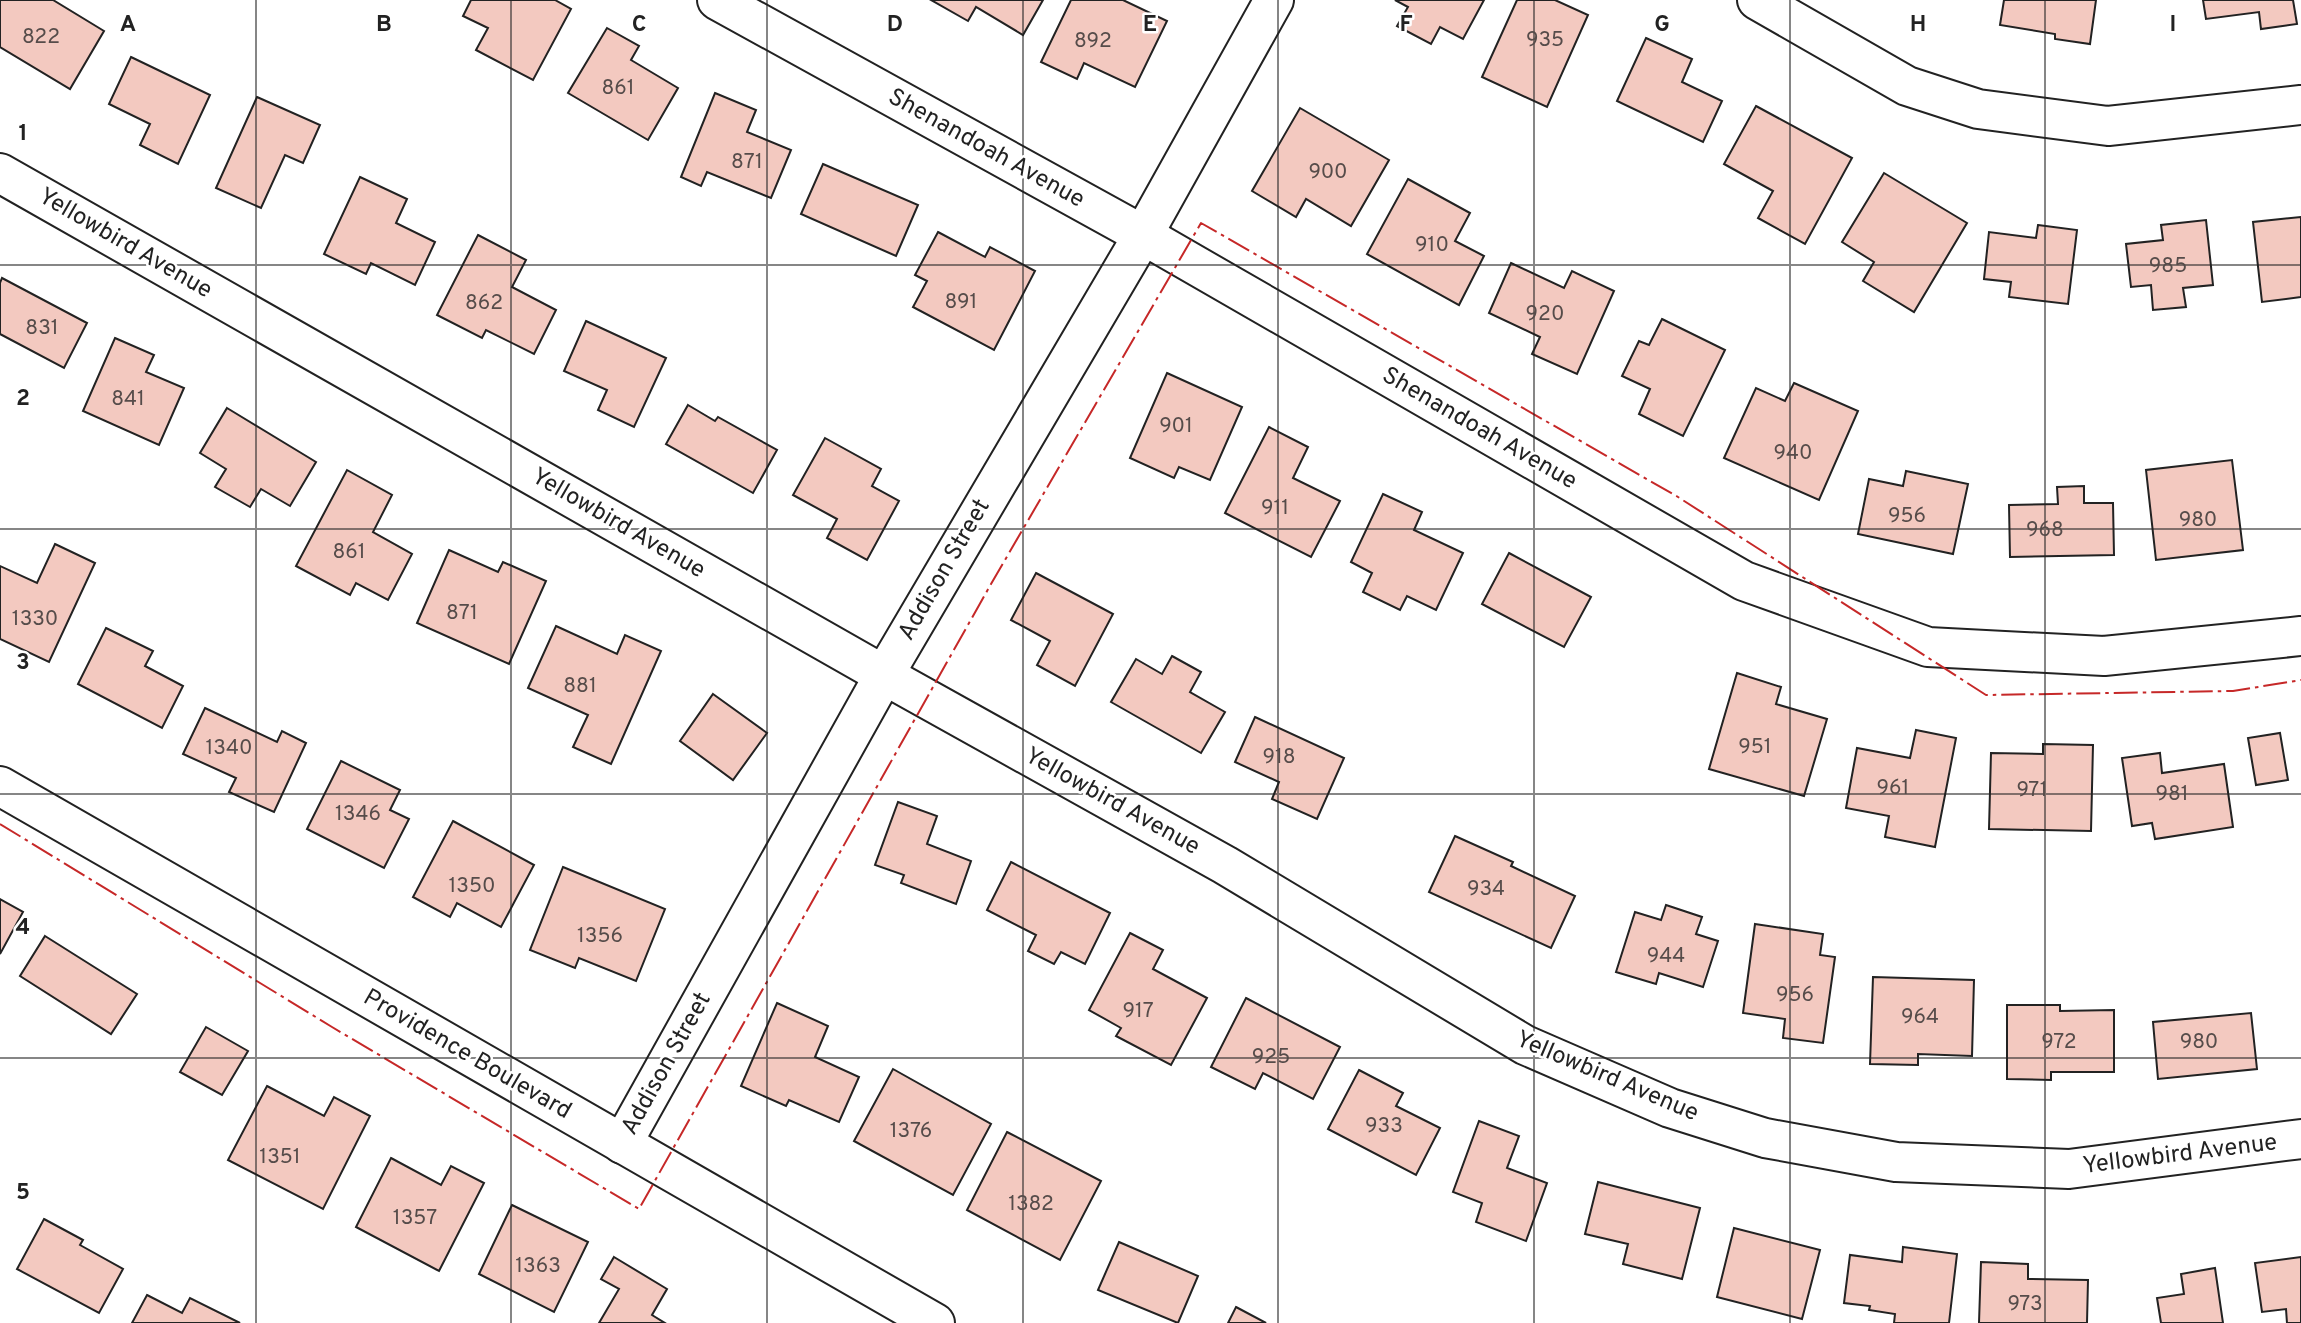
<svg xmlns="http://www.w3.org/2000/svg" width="2301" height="1323" font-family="Overpass,sans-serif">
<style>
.building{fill:#f3c9c0;stroke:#222;stroke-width:2}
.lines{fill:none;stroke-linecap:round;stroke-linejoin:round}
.minor-casing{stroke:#222;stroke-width:42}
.major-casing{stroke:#222;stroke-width:42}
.minor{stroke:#fff;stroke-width:38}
.major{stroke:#fff;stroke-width:38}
.power{stroke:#c62828;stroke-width:2;stroke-dasharray:24 5 3.5 5;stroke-linecap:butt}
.grid{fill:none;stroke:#222;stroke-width:2;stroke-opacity:0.55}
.labels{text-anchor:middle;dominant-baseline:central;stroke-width:5;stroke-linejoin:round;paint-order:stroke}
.number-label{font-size:21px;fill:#564c4a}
.street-label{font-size:24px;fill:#222;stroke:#fff}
.grid-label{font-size:23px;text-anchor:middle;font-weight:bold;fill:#222;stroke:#fff;stroke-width:5;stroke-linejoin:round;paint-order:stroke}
</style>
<rect width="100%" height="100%" fill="#fff"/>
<g class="building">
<polygon points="0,0 53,0 104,31 70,89 0,47"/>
<polygon points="471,0 555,0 571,9 533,80 476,50 488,28 463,16"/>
<polygon points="931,0 1043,0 1023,35 976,7 968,21"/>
<polygon points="1071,0 1123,0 1167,21 1135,87 1084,63 1077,79 1041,62"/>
<polygon points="1395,0 1484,0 1463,39 1440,27 1431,44 1397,26 1408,7"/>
<polygon points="1517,0 1555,0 1588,15 1547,107 1482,77"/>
<polygon points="2004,0 2096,0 2090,44 2055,39 2055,34 2000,25"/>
<polygon points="2203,0 2293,0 2297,24 2261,29 2259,12 2206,19"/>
<polygon points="607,28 639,46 631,60 678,88 648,140 568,93"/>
<polygon points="1646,38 1692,59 1682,82 1722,101 1703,142 1617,101"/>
<polygon points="131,57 210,95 178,164 140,145 150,124 109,104"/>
<polygon points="715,93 756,110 747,132 791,150 771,198 707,172 701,186 681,177"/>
<polygon points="257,97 320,125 303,163 285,155 261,208 216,188"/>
<polygon points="1756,106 1852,158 1805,244 1758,218 1773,191 1724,164"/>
<polygon points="1300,108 1389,160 1351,226 1306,199 1296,217 1252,191"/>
<polygon points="823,164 918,205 896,256 801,214"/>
<polygon points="1884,173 1967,223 1914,312 1863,281 1874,262 1842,242"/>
<polygon points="360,177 407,199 396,223 435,242 415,285 371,263 366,274 324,254"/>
<polygon points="1408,179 1470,213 1455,241 1484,256 1459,305 1367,254"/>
<polygon points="2301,217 2301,297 2262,302 2253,222"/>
<polygon points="2206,220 2213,285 2183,288 2186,307 2153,310 2151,285 2131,287 2126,244 2163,240 2161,225"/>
<polygon points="2038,225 2077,230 2068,304 2009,297 2011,282 1984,279 1989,232 2036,238"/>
<polygon points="938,232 985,257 990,247 1035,271 994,350 913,307 927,281 915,275"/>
<polygon points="478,235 526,260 512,287 556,310 534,354 486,330 482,338 437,315"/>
<polygon points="1511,263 1564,288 1572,271 1614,291 1577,374 1532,354 1540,337 1489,313"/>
<polygon points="2,278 87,323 64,368 0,334 0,283"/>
<polygon points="1662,319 1725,350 1683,436 1639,414 1650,389 1622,376 1639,341 1649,345"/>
<polygon points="586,321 666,358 634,427 598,410 607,390 564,371"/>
<polygon points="115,338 154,355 146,372 184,388 159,445 83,411"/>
<polygon points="1167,373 1242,407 1210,480 1179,467 1174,478 1130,458"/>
<polygon points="1794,383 1858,411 1819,500 1724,458 1756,388 1785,401"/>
<polygon points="688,405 715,421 718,417 777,450 753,493 666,444"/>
<polygon points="227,408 316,462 290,506 261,489 250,507 215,487 226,469 200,453"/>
<polygon points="1269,427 1308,447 1293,478 1340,501 1311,557 1225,513"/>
<polygon points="825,438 881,469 872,486 899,501 867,560 827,538 837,519 793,495"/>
<polygon points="2232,460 2243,550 2156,560 2146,470"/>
<polygon points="347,470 392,495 373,532 412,554 388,600 356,583 350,595 296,566"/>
<polygon points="1906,471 1968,484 1953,554 1858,534 1869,479 1903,486"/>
<polygon points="2084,486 2084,503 2113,503 2114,555 2010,557 2009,505 2058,504 2057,487"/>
<polygon points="1383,494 1422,512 1414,530 1463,553 1436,610 1407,596 1400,610 1363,592 1372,573 1351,562"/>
<polygon points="55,544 95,563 49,662 0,639 0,566 37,583"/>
<polygon points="449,550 498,572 503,562 546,581 509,664 417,623"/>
<polygon points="1509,553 1591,597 1564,647 1482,604"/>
<polygon points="1036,573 1113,614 1075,686 1037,665 1050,641 1011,620"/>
<polygon points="556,626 617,654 625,635 661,651 611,764 573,747 588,715 528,688"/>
<polygon points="106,628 153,651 145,666 183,686 162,728 78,684"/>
<polygon points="1172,656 1201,672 1190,692 1225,712 1201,753 1111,702 1136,659 1162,674"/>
<polygon points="1737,673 1781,687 1776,704 1827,719 1804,796 1709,769"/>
<polygon points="713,694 767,733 733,780 680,741"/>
<polygon points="205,708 277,742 282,731 306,743 274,812 229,792 236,778 183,754"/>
<polygon points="1255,717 1344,758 1317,819 1272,799 1279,782 1235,762"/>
<polygon points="1916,730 1956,738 1935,847 1885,837 1889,816 1846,808 1857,748 1910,758"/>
<polygon points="2280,733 2288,780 2256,785 2248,738"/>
<polygon points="2043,744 2093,745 2091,831 1989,829 1991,753 2043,754"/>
<polygon points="2160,753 2162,773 2224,764 2233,827 2155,839 2152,823 2132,826 2122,758"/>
<polygon points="341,761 400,790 390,810 409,819 384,868 307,829"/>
<polygon points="898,802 937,816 927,844 971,861 956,904 901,883 904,875 875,865"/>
<polygon points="453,821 534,865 501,927 457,903 450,917 413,897"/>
<polygon points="1455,836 1513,862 1511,866 1575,896 1551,948 1429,892"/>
<polygon points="1011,862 1110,913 1085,964 1061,952 1054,964 1028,951 1036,935 987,910"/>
<polygon points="563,867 665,909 636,981 579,958 575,968 530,950"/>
<polygon points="0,899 23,912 0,954"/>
<polygon points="1666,905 1702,917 1696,934 1718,941 1703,987 1659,973 1656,984 1616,972 1635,912 1661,920"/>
<polygon points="1755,924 1823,934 1820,955 1835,957 1823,1043 1783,1038 1785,1019 1743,1013"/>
<polygon points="1130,933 1163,950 1153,969 1207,998 1171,1065 1116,1036 1121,1028 1089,1010"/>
<polygon points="45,936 137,994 111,1034 20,976"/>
<polygon points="1873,977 1974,980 1972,1056 1918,1054 1918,1065 1870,1064"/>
<polygon points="1246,998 1340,1047 1313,1099 1263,1073 1255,1089 1211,1067"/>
<polygon points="777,1003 828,1026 815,1057 859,1077 839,1122 789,1100 786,1106 741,1086"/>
<polygon points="2007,1005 2060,1005 2060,1011 2114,1010 2114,1072 2051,1072 2051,1080 2007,1079"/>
<polygon points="2251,1013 2257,1069 2158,1079 2153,1022"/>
<polygon points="206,1027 248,1051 222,1095 180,1072"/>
<polygon points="893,1069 991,1124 953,1195 854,1141"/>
<polygon points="1359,1070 1403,1093 1396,1106 1440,1128 1416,1175 1328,1129"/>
<polygon points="267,1086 324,1116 334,1097 370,1116 323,1209 228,1160"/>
<polygon points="1479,1121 1519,1136 1507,1168 1547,1183 1526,1241 1476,1222 1482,1203 1453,1192"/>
<polygon points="1007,1132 1101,1181 1060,1260 967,1210"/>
<polygon points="391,1158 441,1185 451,1166 484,1183 439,1271 356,1227"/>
<polygon points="1598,1182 1700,1208 1682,1279 1623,1264 1628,1244 1585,1234"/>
<polygon points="512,1205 588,1242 554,1312 479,1274"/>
<polygon points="44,1219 83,1240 80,1245 123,1269 99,1313 17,1269"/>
<polygon points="1734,1228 1820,1250 1802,1319 1717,1297"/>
<polygon points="1119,1242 1198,1276 1178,1323 1098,1290"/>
<polygon points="1903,1247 1957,1254 1949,1323 1894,1323 1895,1314 1869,1310 1870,1306 1844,1303 1850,1255 1902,1262"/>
<polygon points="614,1257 667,1289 652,1315 665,1323 599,1323 619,1289 601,1279"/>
<polygon points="2301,1257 2301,1323 2287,1323 2286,1309 2262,1312 2255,1263"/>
<polygon points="1981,1262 2028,1264 2028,1279 2088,1280 2087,1323 1979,1323"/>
<polygon points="2215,1268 2223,1323 2161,1323 2157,1298 2184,1294 2181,1274"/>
<polygon points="147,1295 182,1313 190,1298 240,1323 132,1323"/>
<polygon points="1236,1307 1266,1323 1228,1323"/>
</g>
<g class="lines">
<defs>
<g id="minor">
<polyline points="717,0 1143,235 1744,581 1928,647 2104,656 2301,636"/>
<polyline points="1757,0 1907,86 1978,109 2108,126 2301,105"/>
<polyline points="0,173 884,675 1225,865 1525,1045 1670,1108 1765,1138 1896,1162 2069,1169 2301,1139"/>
<polyline points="622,1144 884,675 1143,235 1274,0"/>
</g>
<polyline id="major" points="0,786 935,1323"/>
</defs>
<use href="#minor" class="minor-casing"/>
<use href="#major" class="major-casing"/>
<use href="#minor" class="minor"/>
<use href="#major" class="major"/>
<polyline class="power" points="0,824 332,1027 639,1209 991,584 1201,223 1678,497 1986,695 2233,691 2301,680"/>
</g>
<path class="grid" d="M256 0V1323M511 0V1323M767 0V1323M1023 0V1323M1278 0V1323M1534 0V1323M1790 0V1323M2045 0V1323M0 265H2301M0 529H2301M0 794H2301M0 1058H2301"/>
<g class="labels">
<g class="number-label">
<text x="41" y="37">822</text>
<text x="1545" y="40">935</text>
<text x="1093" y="41">892</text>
<text x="618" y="88">861</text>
<text x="747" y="162">871</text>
<text x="1328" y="172">900</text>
<text x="1432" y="245">910</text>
<text x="2168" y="266">985</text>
<text x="961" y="302">891</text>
<text x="484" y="303">862</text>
<text x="1545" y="314">920</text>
<text x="42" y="328">831</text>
<text x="128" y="399">841</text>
<text x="1176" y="426">901</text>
<text x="1793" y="453">940</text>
<text x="1275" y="508">911</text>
<text x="1907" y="516">956</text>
<text x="2198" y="520">980</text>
<text x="2045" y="530">968</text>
<text x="349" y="552">861</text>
<text x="462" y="613">871</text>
<text x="35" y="619">1330</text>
<text x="580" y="686">881</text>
<text x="1755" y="747">951</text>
<text x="229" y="748">1340</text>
<text x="1279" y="757">918</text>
<text x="1893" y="788">961</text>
<text x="2032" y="790">971</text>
<text x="2172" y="794">981</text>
<text x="358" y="814">1346</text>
<text x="472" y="886">1350</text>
<text x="1486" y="889">934</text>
<text x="600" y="936">1356</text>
<text x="1666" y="956">944</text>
<text x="1795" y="995">956</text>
<text x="1138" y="1011">917</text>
<text x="1920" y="1017">964</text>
<text x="2059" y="1042">972</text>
<text x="2199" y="1042">980</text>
<text x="1271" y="1057">925</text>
<text x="1384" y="1126">933</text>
<text x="911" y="1131">1376</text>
<text x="280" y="1157">1351</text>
<text x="1031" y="1204">1382</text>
<text x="415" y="1218">1357</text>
<text x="538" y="1266">1363</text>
<text x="2025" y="1304">973</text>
</g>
<g class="street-label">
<text transform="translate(986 149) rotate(29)">Shenandoah Avenue</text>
<text transform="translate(125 244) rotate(30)">Yellowbird Avenue</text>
<text transform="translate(1479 429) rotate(30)">Shenandoah Avenue</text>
<text transform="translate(618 524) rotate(30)">Yellowbird Avenue</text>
<text transform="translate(945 570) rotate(-60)">Addison Street</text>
<text transform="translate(1112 802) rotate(29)">Yellowbird Avenue</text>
<text transform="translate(467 1055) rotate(30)">Providence Boulevard</text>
<text transform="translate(667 1064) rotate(-61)">Addison Street</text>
<text transform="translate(1607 1077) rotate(23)">Yellowbird Avenue</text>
<text transform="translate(2180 1155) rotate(-7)">Yellowbird Avenue</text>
</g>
</g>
<g class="grid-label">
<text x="128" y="31">A</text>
<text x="384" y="31">B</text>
<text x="639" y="31">C</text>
<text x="895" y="31">D</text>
<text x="1150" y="31">E</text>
<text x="1406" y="31">F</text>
<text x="1662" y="31">G</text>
<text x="1918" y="31">H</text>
<text x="2173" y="31">I</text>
<text x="23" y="140">1</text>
<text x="23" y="405">2</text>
<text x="23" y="669">3</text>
<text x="23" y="934">4</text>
<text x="23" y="1199">5</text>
</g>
</svg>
